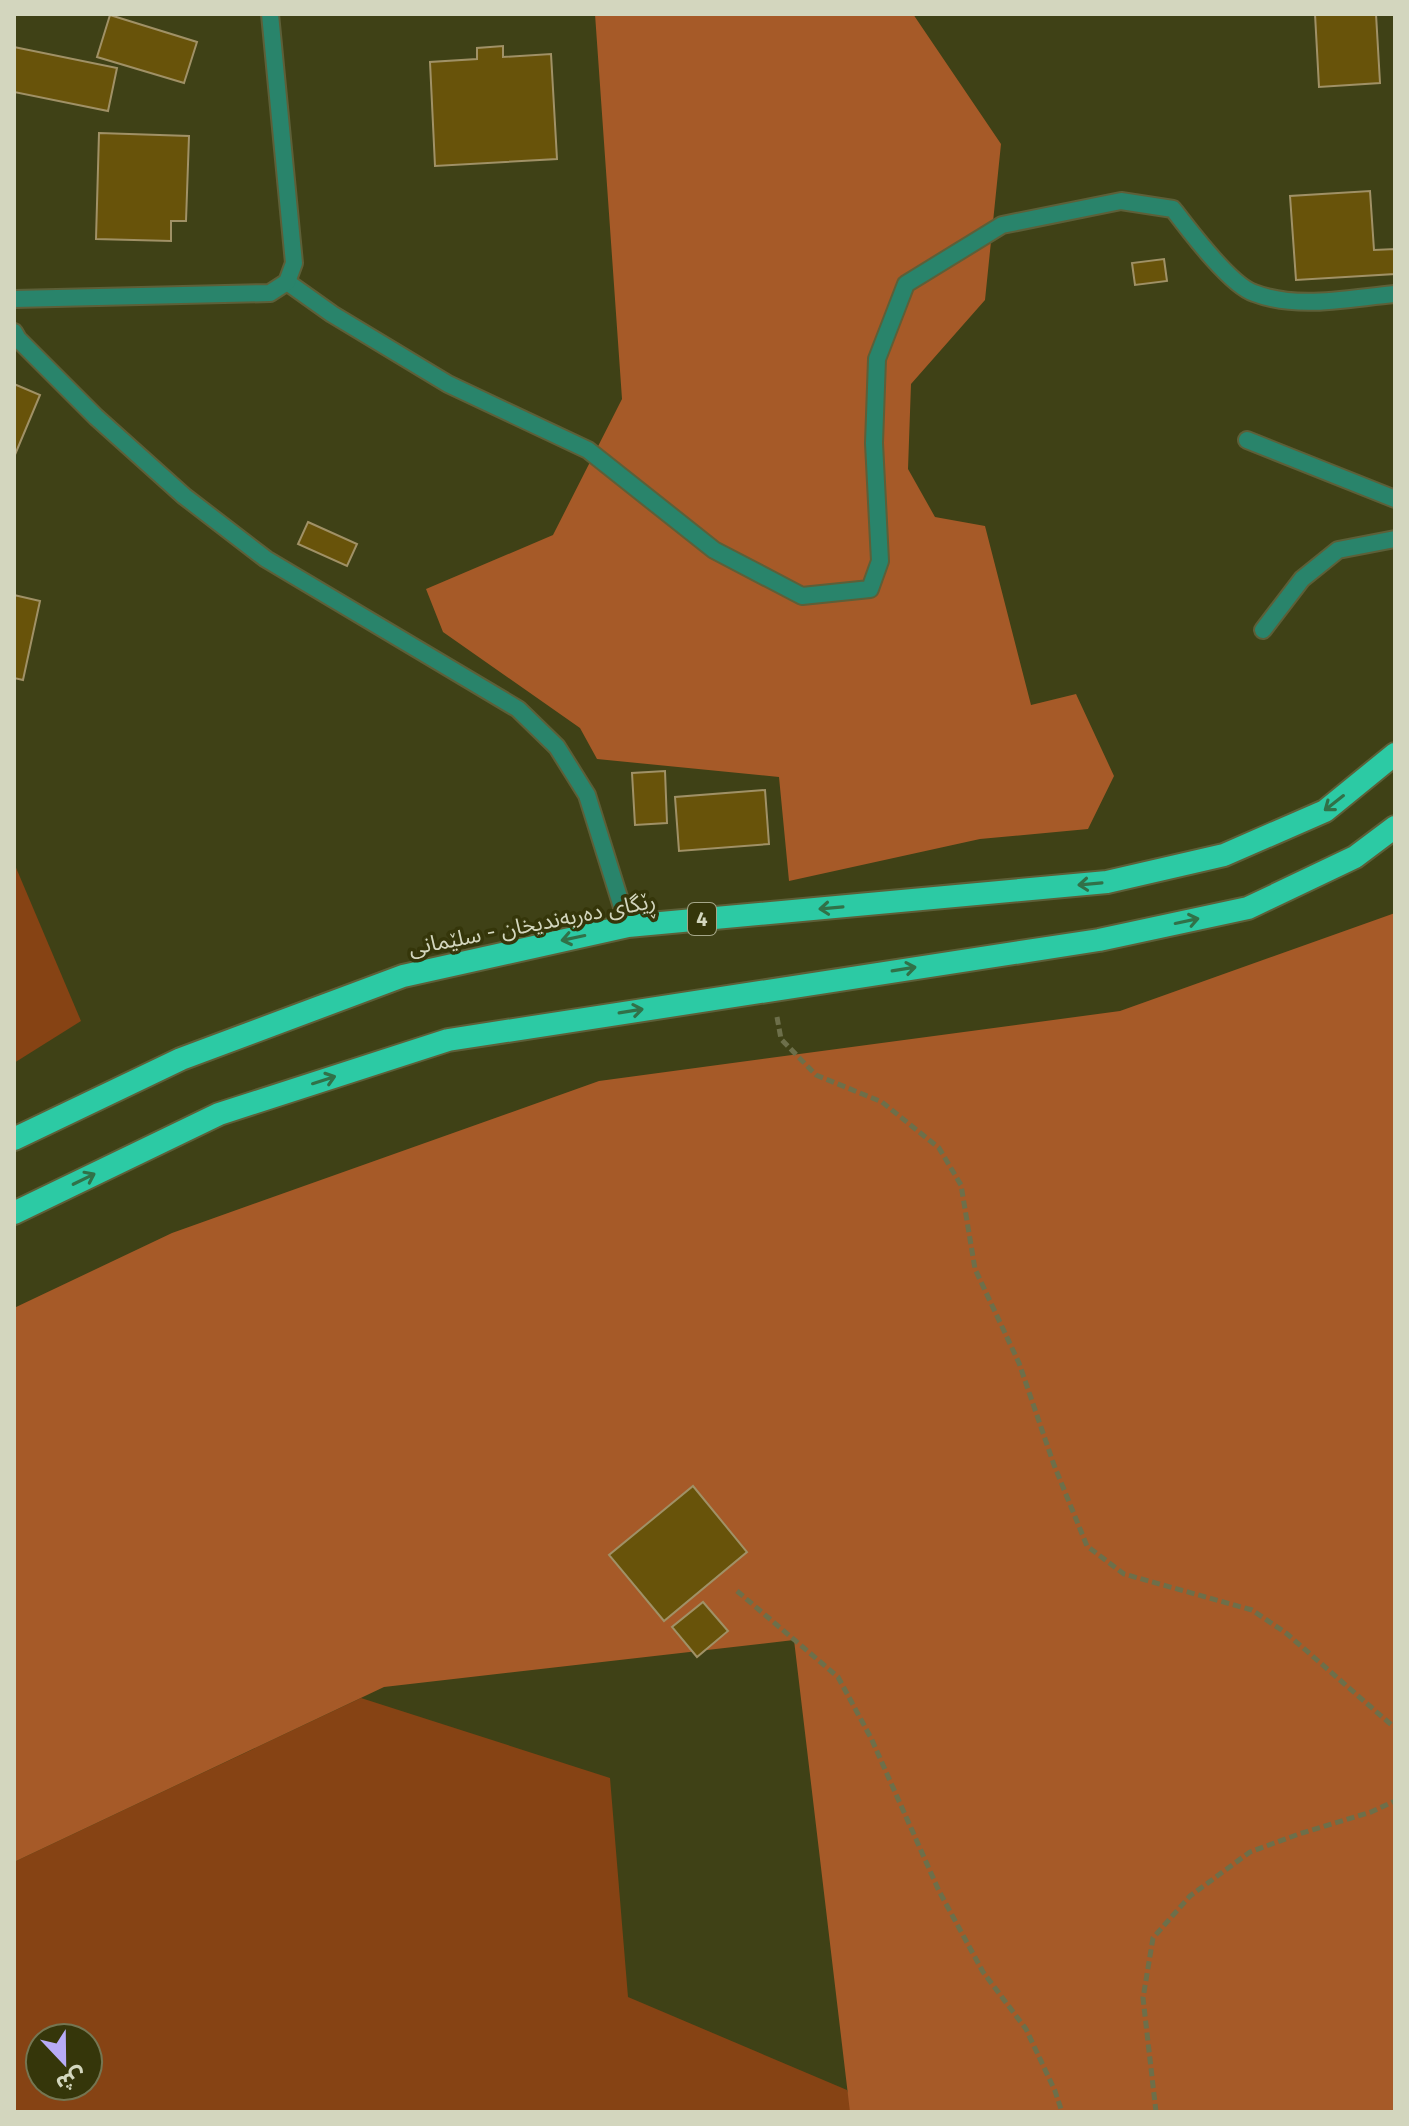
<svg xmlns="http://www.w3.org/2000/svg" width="1409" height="2126" font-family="'Fira Sans','Noto Sans Arabic',sans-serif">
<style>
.green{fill:#864314;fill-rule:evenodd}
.forest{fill:#a65a28}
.building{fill:#68530a;stroke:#a09166;stroke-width:2}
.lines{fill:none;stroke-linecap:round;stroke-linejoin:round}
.service-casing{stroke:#5d5f38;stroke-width:20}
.minor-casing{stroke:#5d5f38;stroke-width:20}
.trunk-casing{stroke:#5d5f38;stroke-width:26}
.path{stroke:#6d6f4a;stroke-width:5;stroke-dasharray:8 4;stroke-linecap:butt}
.service{stroke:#29846b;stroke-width:16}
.minor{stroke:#29846b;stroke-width:16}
.trunk{stroke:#2ccaa4;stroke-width:22}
.oneway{stroke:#317148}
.labels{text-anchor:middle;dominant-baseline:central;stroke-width:7;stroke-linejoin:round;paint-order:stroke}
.shield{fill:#35360a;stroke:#a4a688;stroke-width:2}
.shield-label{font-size:20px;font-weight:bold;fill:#d3d6be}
.street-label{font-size:22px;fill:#d3d6be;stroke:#35360a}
</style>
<rect width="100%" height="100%" fill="#3f4116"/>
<g class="green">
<polygon points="14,863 81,1021 14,1063"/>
<path d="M361 1698 610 1778 628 1997 847 2090 855 2112H14V1862ZM40 2038H88V2086H40Z"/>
</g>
<g class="forest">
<polygon points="595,14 913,14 1001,144 985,300 911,384 908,469 935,517 985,526 1031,705 1076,694 1114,776 1088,829 980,839 789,881 779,777 597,759 580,728 443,632 426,589 553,535 622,399"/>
<polygon points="1395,913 1395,2112 850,2112 794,1640 384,1687 14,1862 14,1308 172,1233 599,1081 1120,1011"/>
</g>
<g class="building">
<polygon points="1315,14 1376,14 1380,83 1319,87"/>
<polygon points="110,15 197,42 184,83 97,57"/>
<polygon points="503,46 503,57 551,54 557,159 435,166 430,62 477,59 477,48"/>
<polygon points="14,47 117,68 108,111 14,92"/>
<polygon points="99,133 189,136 186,221 171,221 171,241 96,239"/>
<polygon points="1370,191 1374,250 1395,249 1395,274 1296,280 1290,196"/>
<polygon points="1164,259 1167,281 1135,285 1132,263"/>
<polygon points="14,384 40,395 14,457"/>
<polygon points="308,522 357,544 347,566 298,544"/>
<polygon points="14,595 40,601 23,680 14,678"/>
<polygon points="665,771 667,823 635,825 632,773"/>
<polygon points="765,790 769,844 679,851 675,797"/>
<polygon points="693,1486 747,1552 664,1621 609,1555"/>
<polygon points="703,1602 728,1631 697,1657 672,1627"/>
</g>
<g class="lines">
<defs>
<g id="service">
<polyline points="1247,440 1395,499"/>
<polyline points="1263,630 1302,579 1338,550 1395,539"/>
</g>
<g id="minor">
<path d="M287 282 332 314 448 384 588 450 714 550 802 596 870 589 880 561 874 443 877 359 906 284 1002 225 1121 201 1173 209C1189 230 1230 285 1254 293 1298 310 1349 298 1395 294"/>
<polyline points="14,299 270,293 287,282 294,263 270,14"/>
<polyline points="14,332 18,339 96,417 184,496 266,559 518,709 557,747 587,795 628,926"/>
</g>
<g id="trunk">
<polyline points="14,1139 181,1059 403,976 628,926 1107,882 1224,855 1325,811 1395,754"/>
<polyline points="14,1213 219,1114 448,1040 1099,940 1248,908 1355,857 1395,827"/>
</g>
</defs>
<use href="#service" class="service-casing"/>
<use href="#minor" class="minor-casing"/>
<use href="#trunk" class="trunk-casing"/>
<g class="path">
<polyline points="777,1017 781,1039 816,1075 882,1102 939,1148 961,1185 975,1269 1019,1363 1054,1465 1087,1546 1124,1574 1252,1610 1286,1633 1395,1728"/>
<polyline points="737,1591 838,1677 871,1738 939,1891 983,1972 1026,2029 1055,2091 1062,2112"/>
<polyline points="1156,2112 1143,1998 1153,1938 1190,1896 1250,1852 1299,1834 1371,1812 1395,1801"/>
</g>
<use href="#service" class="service"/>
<use href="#minor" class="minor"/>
<use href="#trunk" class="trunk"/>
</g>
<defs><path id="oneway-shaft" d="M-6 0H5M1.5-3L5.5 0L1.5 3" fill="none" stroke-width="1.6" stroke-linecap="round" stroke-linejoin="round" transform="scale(2)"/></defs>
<g class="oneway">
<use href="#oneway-shaft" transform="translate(1334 803) rotate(142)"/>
<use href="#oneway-shaft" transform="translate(1090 884) rotate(175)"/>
<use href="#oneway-shaft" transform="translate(831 908) rotate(175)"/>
<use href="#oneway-shaft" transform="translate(1187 921) rotate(-12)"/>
<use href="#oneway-shaft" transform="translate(573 938) rotate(168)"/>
<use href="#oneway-shaft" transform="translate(904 969) rotate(-9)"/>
<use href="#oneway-shaft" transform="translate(631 1011) rotate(-9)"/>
<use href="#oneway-shaft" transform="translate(324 1080) rotate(-18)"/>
<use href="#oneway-shaft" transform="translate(84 1179) rotate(-26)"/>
</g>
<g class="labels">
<rect class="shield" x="688" y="903" width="28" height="32" rx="6"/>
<g class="shield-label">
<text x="702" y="919">4</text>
</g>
<g class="street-label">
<text transform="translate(532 924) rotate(-11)">ڕێگای دەربەندیخان - سلێمانی</text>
</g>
</g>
<rect width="1409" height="2126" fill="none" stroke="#d3d6be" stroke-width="32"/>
<g transform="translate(64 2062) rotate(158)"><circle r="38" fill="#35360a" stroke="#747652" stroke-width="2"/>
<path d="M0-6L14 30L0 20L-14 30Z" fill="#b8abf7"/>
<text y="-12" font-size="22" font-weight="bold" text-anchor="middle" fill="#d3d6be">ش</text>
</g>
</svg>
